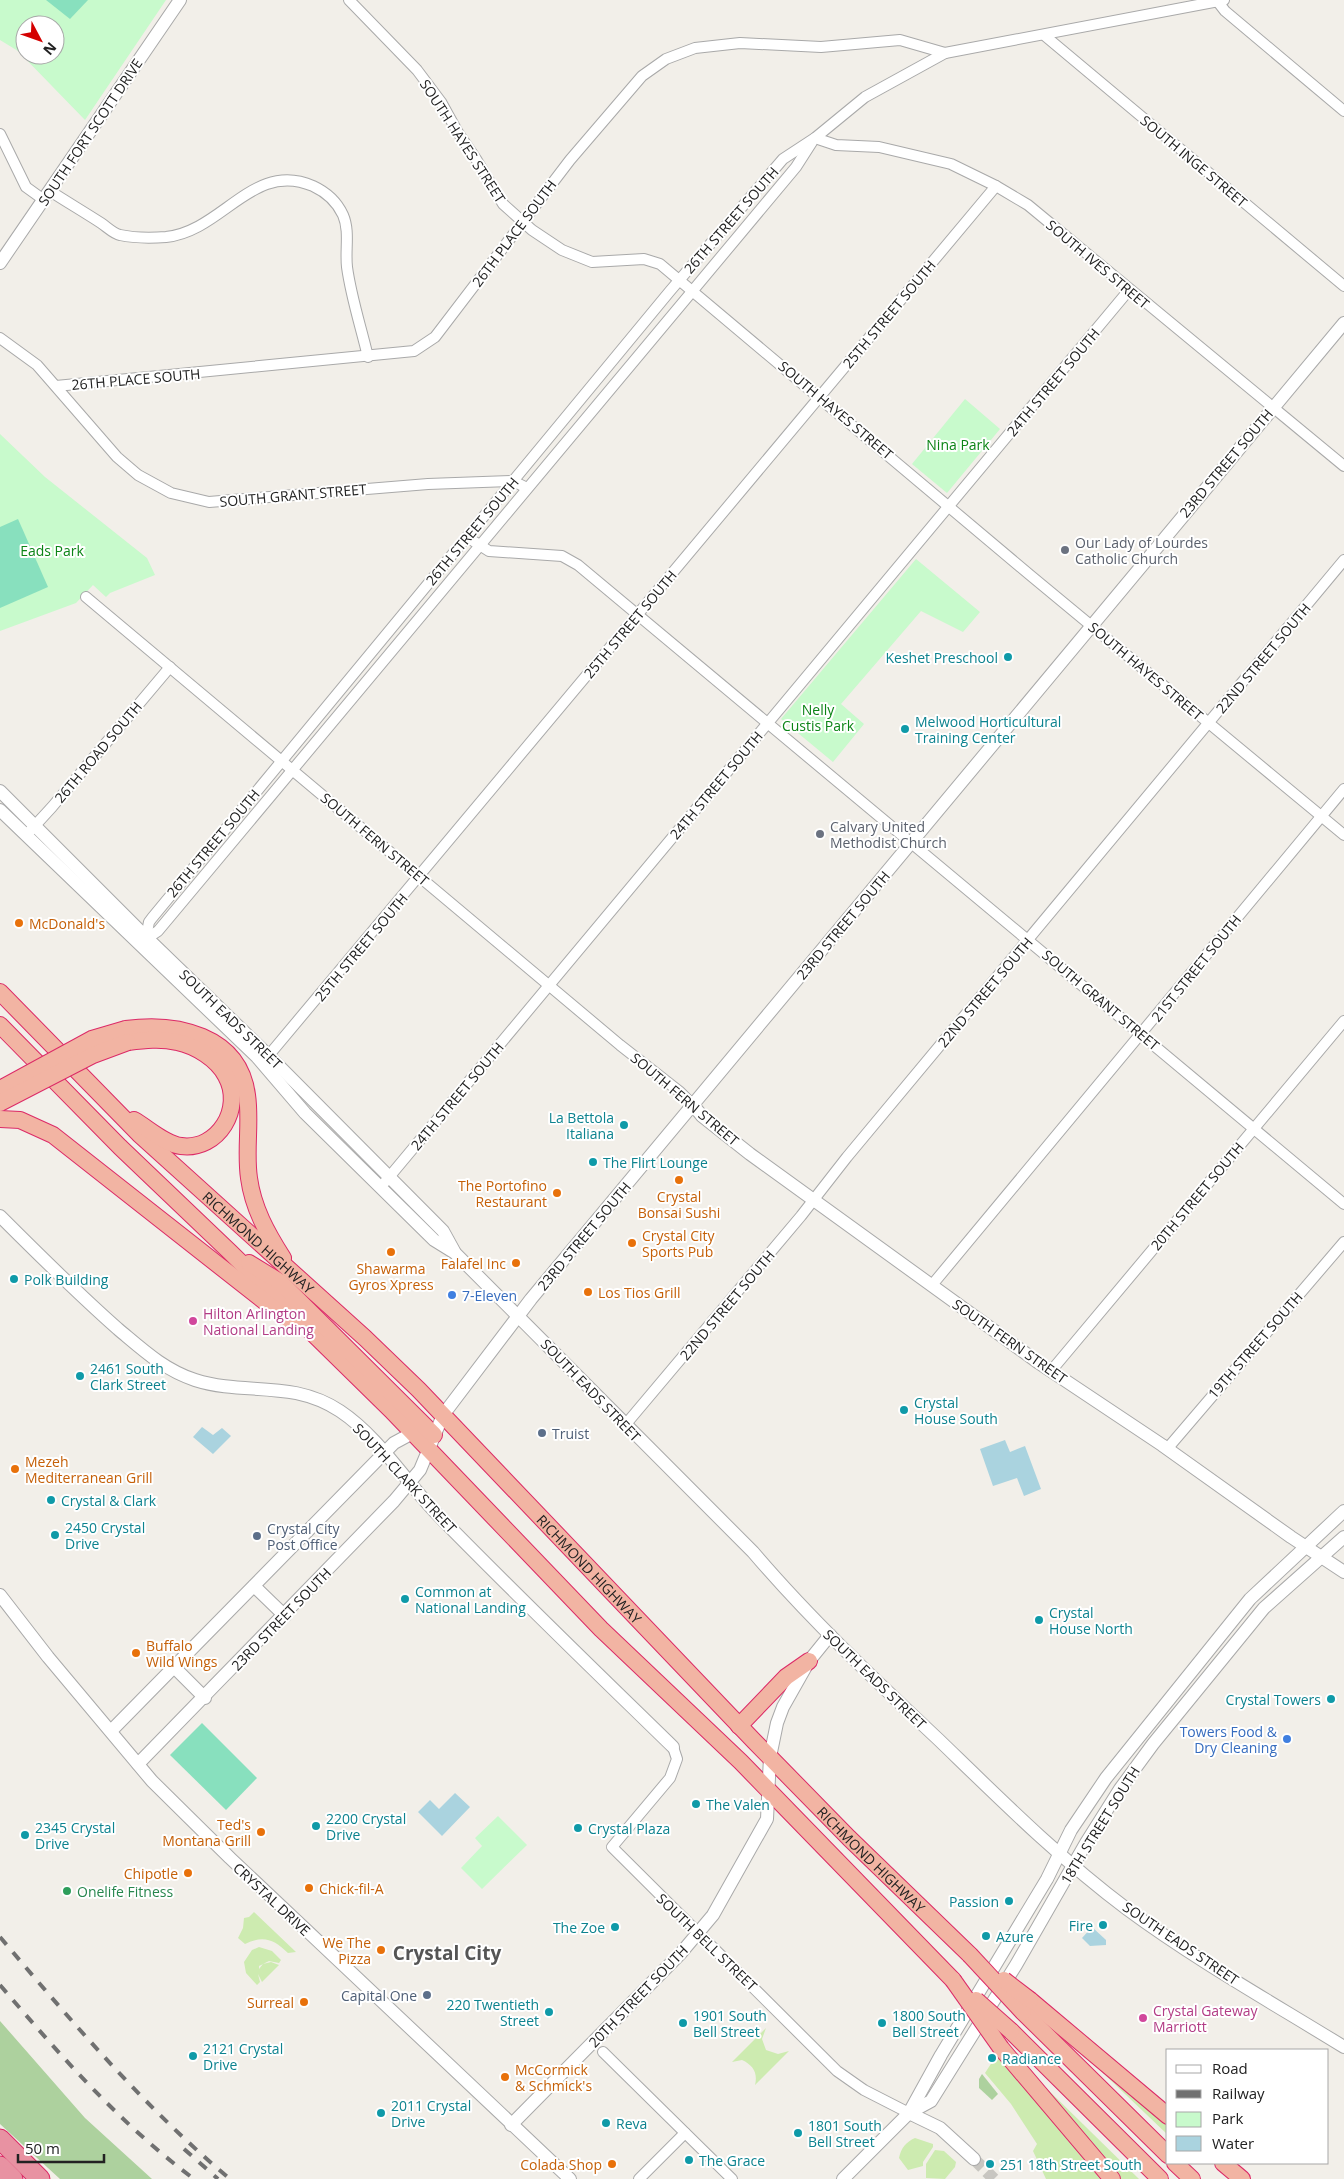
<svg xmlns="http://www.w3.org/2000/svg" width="1344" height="2179" font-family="'Open Sans',sans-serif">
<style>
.grass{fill:#cdebb0}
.forest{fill:#add19e}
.park{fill:#c8facc;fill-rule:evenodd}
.pitch{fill:#88e0be}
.water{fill:#aad3df}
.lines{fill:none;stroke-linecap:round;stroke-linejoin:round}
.tertiary-tunnel{stroke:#c8c6c1;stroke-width:12;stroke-dasharray:12 6;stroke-linecap:butt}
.minor-casing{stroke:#a9a9a9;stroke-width:12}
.tertiary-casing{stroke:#a9a9a9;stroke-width:14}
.trunk-casing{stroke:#dc2a67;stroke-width:18}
.motorway-casing{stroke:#dc2a67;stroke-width:21}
.minor{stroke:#fff;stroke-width:10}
.tertiary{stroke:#fff;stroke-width:12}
.trunk{stroke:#f2b4a3;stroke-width:16}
.motorway{stroke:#e892a2;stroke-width:19}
.rail{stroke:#707070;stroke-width:4;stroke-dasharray:10 10;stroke-linecap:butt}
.trunk-bridge-casing{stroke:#dc2a67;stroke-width:18;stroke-linecap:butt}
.trunk-bridge{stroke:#f2b4a3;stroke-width:16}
.worship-dot{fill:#6b7280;stroke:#fff;stroke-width:2}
.culture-dot{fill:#0f9aa8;stroke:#fff;stroke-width:2}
.food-dot{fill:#e8710a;stroke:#fff;stroke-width:2}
.shop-dot{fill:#3f7fe0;stroke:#fff;stroke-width:2}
.hotel-dot{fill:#d1479c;stroke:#fff;stroke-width:2}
.service-dot{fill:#5c6f8a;stroke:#fff;stroke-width:2}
.leisure-dot{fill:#2e9e5b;stroke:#fff;stroke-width:2}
.labels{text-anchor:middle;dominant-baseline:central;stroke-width:4;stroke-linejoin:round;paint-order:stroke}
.street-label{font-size:14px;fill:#222;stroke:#fff}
.park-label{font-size:14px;fill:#0c8416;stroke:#fff}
.worship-label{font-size:14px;fill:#5b616d;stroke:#fff;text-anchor:start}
.culture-label{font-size:14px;fill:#0d838f;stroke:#fff;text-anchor:start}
.food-label{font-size:14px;fill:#c56008;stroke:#fff;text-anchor:start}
.shop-label{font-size:14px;fill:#366cbe;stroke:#fff;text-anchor:start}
.hotel-label{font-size:14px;fill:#b23c85;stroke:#fff;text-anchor:start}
.service-label{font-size:14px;fill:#4e5e75;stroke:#fff;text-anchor:start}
.leisure-label{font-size:14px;fill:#27864d;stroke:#fff;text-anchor:start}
.district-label{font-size:19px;font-weight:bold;fill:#555;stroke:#fff}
</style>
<rect width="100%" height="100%" fill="#f2efe9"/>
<g class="grass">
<path d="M254 1912 296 1952 288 1953C274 1939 263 1935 245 1944L238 1938 243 1928 244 1918 249 1917Z"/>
<polygon points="259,1947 272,1951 281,1960 279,1963 269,1961 259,1966 259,1969 263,1964 271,1962 279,1965 262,1982 258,1974 260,1982 257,1985 246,1973 244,1962 252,1950"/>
<path d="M766 2028 762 2039 766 2050 778 2054 789 2051 755 2085C758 2073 753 2065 742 2060L732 2062Z"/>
<polygon points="998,2053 1103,2179 1046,2179 1033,2151 1037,2144 1011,2104 985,2073"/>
<polygon points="1105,2070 1168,2123 1168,2135 1103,2073"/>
<polygon points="1038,2080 1139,2179 1118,2179"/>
<path d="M915 2138 933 2144V2147L923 2162V2166L908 2170 899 2158C901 2148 906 2142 915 2138Z"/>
<polygon points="935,2150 944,2151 956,2162 955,2167 945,2179 926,2178 926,2164"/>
</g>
<g class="forest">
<polygon points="0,2021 85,2118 152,2179 60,2179 0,2124"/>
<polygon points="982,2074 998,2094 992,2100 979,2088 979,2079"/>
</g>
<g class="park">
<path d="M0 0H166L85 120 18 51 0 40ZM25 25H55V55H25Z"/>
<polygon points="965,399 1000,429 947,493 912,464"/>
<polygon points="0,434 45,477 147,558 155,575 110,593 106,597 93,585 76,603 0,631"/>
<polygon points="916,559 980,612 963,632 921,611 841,704 864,724 833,762 781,719"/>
<polygon points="498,1816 527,1845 482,1889 461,1868 482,1846 475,1838"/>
</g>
<g class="pitch">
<polygon points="46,0 88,0 70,19"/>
<polygon points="18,519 48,587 0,608 0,527"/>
<polygon points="202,1723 257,1778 226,1810 170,1755"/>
</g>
<g class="water">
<polygon points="202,1427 213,1435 222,1428 231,1436 213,1454 193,1437"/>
<polygon points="1005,1440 1010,1452 1025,1446 1041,1489 1024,1496 1017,1478 993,1486 980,1449"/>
<polygon points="455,1793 470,1807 442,1836 418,1812 430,1800 439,1809"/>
<polygon points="1092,1927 1106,1940 1106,1945 1090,1946 1082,1938"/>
</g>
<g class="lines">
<polyline class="tertiary-tunnel" points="974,2159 994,2179"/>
<defs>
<g id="minor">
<polyline points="349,0 417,70 441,102 457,131 476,159 503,204 532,230 562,250 592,262 644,259 660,264 1030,575 1344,835"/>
<polyline points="1218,2 1225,11 1344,111"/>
<polyline points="1044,35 1344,286"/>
<polyline points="0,134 26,187 44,200"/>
<polyline points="815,138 836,145 879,147 951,164 996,186 1028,205 1344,466"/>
<path d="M50 191C67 202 84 212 101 223 107 227 114 234 120 235 134 238 152 238 166 237 223 231 253 160 313 186 326 192 337 202 343 215 350 231 345 250 347 267 351 297 361 327 368 357"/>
<polyline points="0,338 37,365 117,457 138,475 171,493 209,502 428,484 513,481 527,488"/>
<polyline points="56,386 414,351 435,337 570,160 642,76 666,59 695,48 740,43 821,47 900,40 945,53"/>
<polyline points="467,537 489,551 562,556 578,565 1344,1204"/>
<polyline points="86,597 620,1045 680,1092 693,1105"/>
<polyline points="30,831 52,807 170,667"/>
<polyline points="146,937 149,922 152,918 670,291 783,159 815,138 865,97 945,53 1224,0"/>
<polyline points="143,941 158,931 796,167 812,142"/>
<polyline points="264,1061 996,186"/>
<polyline points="385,1182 1129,290"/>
<polyline points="932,1285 1344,789"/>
<polyline points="1051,1371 1344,1021"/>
<polyline points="626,1424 801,1216 847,1157 1344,560"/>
<polyline points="1167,1449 1344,1242"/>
<polyline points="673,1747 677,1759 670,1778 612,1847 837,2071 864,2090 909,2113"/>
<polyline points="603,2052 732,2179"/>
<polyline points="639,2179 685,2133"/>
</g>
<g id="tertiary">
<polyline points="0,263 180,0"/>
<polyline points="0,791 146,937 269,1056 443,1231 454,1251"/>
<path d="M0 810 257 1057 305 1113 434 1240 455 1253 753 1552C810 1619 875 1680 939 1740 1000 1799 1059 1858 1127 1909 1196 1960 1271 2002 1344 2047"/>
<polyline points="693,1105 702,1116 750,1154 1039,1363 1162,1445 1291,1537 1344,1572"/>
<path d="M0 1216C39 1255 77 1293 118 1329 142 1349 164 1370 195 1380 245 1396 291 1379 340 1411 379 1437 405 1481 437 1514 514 1593 594 1670 673 1747"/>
<polyline points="254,1586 285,1616"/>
<polyline points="0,1595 48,1657 152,1781 230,1858 570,2179"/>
<polyline points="175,1668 205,1698"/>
<polyline points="111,1731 394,1443 420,1429"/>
<polyline points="138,1764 394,1501 420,1470 443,1415 531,1299 1344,323"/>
<polyline points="909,2113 941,2055 1047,1879 1071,1830 1106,1778 1250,1599 1344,1511"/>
<polyline points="909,2113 940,2128 974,2159"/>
<polyline points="511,2125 681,1953 713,1915 767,1819 770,1757 777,1723 783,1707 809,1661 830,1635"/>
<polyline points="843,2179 909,2113 931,2101 1016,1965 1086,1843 1120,1789 1153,1744 1264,1608 1344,1537"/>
</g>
<g id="trunk">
<path id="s1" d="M0 992 139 1134 365 1338 419 1390 754 1741 849 1838 970 1955"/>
<polyline points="0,1025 120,1147 230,1252 391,1410 601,1629 741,1762 953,1980"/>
<path d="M126 1029C176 1022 239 1035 247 1095 251 1122 245 1151 249 1178 253 1208 267 1233 283 1258"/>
<path d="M128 1042C144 1040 161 1038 177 1042 196 1046 217 1059 226 1076 244 1108 218 1151 181 1146 165 1144 148 1128 134 1120"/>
<polyline points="0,1119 20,1120 53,1135 287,1319"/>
<polyline points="249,1263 280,1282 434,1435"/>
<polyline points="739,1726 786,1677 809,1661"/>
<polyline points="1030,2000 1168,2116"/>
<polyline points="1023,2012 1168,2155"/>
<polyline points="1011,2031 1160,2179"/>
<polyline points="1001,2048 1112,2179"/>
<polyline points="1175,2163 1192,2179"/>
<polyline points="1223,2163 1242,2179"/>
</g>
<g id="motorway">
<polyline points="0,2139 40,2179"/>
<polyline points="0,2166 13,2179"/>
</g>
</defs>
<use href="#minor" class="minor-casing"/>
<use href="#tertiary" class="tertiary-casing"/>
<use href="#trunk" class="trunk-casing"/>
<use href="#motorway" class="motorway-casing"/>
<use href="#minor" class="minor"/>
<use href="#tertiary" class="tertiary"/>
<use href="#trunk" class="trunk"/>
<use href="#motorway" class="motorway"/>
<g class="rail">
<path d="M0 1937C72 2022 144 2107 230 2179"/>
<path d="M0 1985C60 2055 119 2123 194 2179"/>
<polyline points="184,2149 218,2179"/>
</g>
<defs>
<g id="trunk-bridge">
<polyline points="0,1089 92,1039 126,1029"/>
<polyline points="0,1103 93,1055 128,1042"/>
<polyline points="970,1955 1023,2012"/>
<polyline points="953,1980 1001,2048"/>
<polyline points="1004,1980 1030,2000"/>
<polyline points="976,2000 1011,2031"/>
</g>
</defs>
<use href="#trunk-bridge" class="trunk-bridge-casing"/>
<use href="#trunk-bridge" class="trunk-bridge"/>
</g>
<g class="worship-dot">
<circle cx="1065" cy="550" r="5"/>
<circle cx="820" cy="834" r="5"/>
</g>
<g class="culture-dot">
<circle cx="1008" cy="657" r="5"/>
<circle cx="905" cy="729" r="5"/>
<circle cx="624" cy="1125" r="5"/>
<circle cx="593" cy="1162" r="5"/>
<circle cx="14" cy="1279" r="5"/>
<circle cx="80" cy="1376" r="5"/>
<circle cx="904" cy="1410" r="5"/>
<circle cx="51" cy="1500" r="5"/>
<circle cx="55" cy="1535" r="5"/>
<circle cx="405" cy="1599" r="5"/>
<circle cx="1039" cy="1620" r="5"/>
<circle cx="1331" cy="1699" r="5"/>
<circle cx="696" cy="1804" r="5"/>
<circle cx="316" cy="1826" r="5"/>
<circle cx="578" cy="1828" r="5"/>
<circle cx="25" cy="1835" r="5"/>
<circle cx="1009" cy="1901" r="5"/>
<circle cx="1103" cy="1925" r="5"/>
<circle cx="615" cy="1927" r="5"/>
<circle cx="986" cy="1936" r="5"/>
<circle cx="549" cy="2012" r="5"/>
<circle cx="683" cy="2023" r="5"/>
<circle cx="882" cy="2023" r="5"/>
<circle cx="193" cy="2056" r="5"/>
<circle cx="992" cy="2058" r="5"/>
<circle cx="381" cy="2113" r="5"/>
<circle cx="606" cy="2123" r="5"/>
<circle cx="798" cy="2133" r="5"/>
<circle cx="689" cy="2160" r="5"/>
<circle cx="990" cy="2164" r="5"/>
</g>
<g class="food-dot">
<circle cx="19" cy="923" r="5"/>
<circle cx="679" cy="1180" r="5"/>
<circle cx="557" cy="1193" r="5"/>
<circle cx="632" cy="1243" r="5"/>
<circle cx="391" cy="1252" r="5"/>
<circle cx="516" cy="1263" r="5"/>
<circle cx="588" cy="1292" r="5"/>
<circle cx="15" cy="1469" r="5"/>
<circle cx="136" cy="1653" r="5"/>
<circle cx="261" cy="1832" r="5"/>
<circle cx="188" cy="1873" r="5"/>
<circle cx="309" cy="1888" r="5"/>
<circle cx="381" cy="1950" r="5"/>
<circle cx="304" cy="2002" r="5"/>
<circle cx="505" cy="2077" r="5"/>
<circle cx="612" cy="2164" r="5"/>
</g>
<g class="shop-dot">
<circle cx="452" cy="1295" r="5"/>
<circle cx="1287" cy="1739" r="5"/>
</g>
<g class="hotel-dot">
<circle cx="193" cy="1321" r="5"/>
<circle cx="1143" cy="2018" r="5"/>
</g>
<g class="service-dot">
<circle cx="542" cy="1433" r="5"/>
<circle cx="257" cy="1536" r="5"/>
<circle cx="427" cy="1995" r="5"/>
</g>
<circle class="leisure-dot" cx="67" cy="1891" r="5"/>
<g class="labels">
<g class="street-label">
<text transform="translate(90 132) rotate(-56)">SOUTH FORT SCOTT DRIVE</text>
<text transform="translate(463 141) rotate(57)">SOUTH HAYES STREET</text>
<text transform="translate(1194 161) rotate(40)">SOUTH INGE STREET</text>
<text transform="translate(731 220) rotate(-49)">26TH STREET SOUTH</text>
<text transform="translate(514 233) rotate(-53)">26TH PLACE SOUTH</text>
<text transform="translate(1098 264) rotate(40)">SOUTH IVES STREET</text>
<text transform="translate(889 314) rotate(-50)">25TH STREET SOUTH</text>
<text transform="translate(136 379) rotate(-5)">26TH PLACE SOUTH</text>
<text transform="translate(1053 382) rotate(-50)">24TH STREET SOUTH</text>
<text transform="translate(836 410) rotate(40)">SOUTH HAYES STREET</text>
<text transform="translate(1226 463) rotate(-50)">23RD STREET SOUTH</text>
<text transform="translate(293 495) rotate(-5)">SOUTH GRANT STREET</text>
<text transform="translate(472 531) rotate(-50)">26TH STREET SOUTH</text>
<text transform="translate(630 624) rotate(-50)">25TH STREET SOUTH</text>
<text transform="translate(1263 658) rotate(-50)">22ND STREET SOUTH</text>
<text transform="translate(1146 671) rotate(40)">SOUTH HAYES STREET</text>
<text transform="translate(98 752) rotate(-50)">26TH ROAD SOUTH</text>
<text transform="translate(716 785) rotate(-50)">24TH STREET SOUTH</text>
<text transform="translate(375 839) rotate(40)">SOUTH FERN STREET</text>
<text transform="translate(213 843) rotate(-50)">26TH STREET SOUTH</text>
<text transform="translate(843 925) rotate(-50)">23RD STREET SOUTH</text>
<text transform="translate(361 947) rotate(-50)">25TH STREET SOUTH</text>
<text transform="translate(1196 968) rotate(-51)">21ST STREET SOUTH</text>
<text transform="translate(985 992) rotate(-50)">22ND STREET SOUTH</text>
<text transform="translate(1101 1000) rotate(40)">SOUTH GRANT STREET</text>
<text transform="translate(231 1019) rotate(44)">SOUTH EADS STREET</text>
<text transform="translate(457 1096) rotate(-50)">24TH STREET SOUTH</text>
<text transform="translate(685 1099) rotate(40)">SOUTH FERN STREET</text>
<text transform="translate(1197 1196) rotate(-50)">20TH STREET SOUTH</text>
<text transform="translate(584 1236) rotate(-50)">23RD STREET SOUTH</text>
<text stroke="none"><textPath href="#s1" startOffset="360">RICHMOND HIGHWAY</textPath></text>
<text transform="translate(727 1305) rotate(-50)">22ND STREET SOUTH</text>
<text transform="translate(1010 1341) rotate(35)">SOUTH FERN STREET</text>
<text transform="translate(1255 1345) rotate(-49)">19TH STREET SOUTH</text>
<text transform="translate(591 1390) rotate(46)">SOUTH EADS STREET</text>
<text transform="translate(405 1478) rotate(47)">SOUTH CLARK STREET</text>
<text stroke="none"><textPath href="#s1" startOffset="825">RICHMOND HIGHWAY</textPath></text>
<text transform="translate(281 1619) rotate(-46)">23RD STREET SOUTH</text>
<text transform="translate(875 1679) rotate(44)">SOUTH EADS STREET</text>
<text transform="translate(1100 1825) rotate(-58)">18TH STREET SOUTH</text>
<text stroke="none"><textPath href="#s1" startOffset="1230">RICHMOND HIGHWAY</textPath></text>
<text transform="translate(272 1899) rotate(43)">CRYSTAL DRIVE</text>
<text transform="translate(707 1942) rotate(44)">SOUTH BELL STREET</text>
<text transform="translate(1181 1943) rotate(34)">SOUTH EADS STREET</text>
<text transform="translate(638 1996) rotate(-46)">20TH STREET SOUTH</text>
</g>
<g class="park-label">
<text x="958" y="444">Nina Park</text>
<text x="52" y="550">Eads Park</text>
<text x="818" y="709">Nelly<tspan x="818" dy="16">Custis Park</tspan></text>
</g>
<g class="worship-label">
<text x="1075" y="542">Our Lady of Lourdes<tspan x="1075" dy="16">Catholic Church</tspan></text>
<text x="830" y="826">Calvary United<tspan x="830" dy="16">Methodist Church</tspan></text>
</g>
<g class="culture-label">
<text x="998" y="657" text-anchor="end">Keshet Preschool</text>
<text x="915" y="721">Melwood Horticultural<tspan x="915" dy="16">Training Center</tspan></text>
<text x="614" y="1117" text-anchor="end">La Bettola<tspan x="614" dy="16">Italiana</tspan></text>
<text x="603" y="1162">The Flirt Lounge</text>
<text x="24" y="1279">Polk Building</text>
<text x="90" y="1368">2461 South<tspan x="90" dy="16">Clark Street</tspan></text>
<text x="914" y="1402">Crystal<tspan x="914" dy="16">House South</tspan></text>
<text x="61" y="1500">Crystal &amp; Clark</text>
<text x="65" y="1527">2450 Crystal<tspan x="65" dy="16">Drive</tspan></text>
<text x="415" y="1591">Common at<tspan x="415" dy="16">National Landing</tspan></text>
<text x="1049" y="1612">Crystal<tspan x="1049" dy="16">House North</tspan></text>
<text x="1321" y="1699" text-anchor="end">Crystal Towers</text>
<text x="706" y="1804">The Valen</text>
<text x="326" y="1818">2200 Crystal<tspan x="326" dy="16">Drive</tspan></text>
<text x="35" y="1827">2345 Crystal<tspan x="35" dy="16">Drive</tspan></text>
<text x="588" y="1828">Crystal Plaza</text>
<text x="999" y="1901" text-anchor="end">Passion</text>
<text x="1093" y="1925" text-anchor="end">Fire</text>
<text x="605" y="1927" text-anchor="end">The Zoe</text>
<text x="996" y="1936">Azure</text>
<text x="539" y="2004" text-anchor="end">220 Twentieth<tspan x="539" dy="16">Street</tspan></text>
<text x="693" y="2015">1901 South<tspan x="693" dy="16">Bell Street</tspan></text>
<text x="892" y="2015">1800 South<tspan x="892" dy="16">Bell Street</tspan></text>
<text x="203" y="2048">2121 Crystal<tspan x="203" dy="16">Drive</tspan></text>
<text x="1002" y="2058">Radiance</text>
<text x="391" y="2105">2011 Crystal<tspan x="391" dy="16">Drive</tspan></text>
<text x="616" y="2123">Reva</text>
<text x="808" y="2125">1801 South<tspan x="808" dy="16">Bell Street</tspan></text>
<text x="699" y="2160">The Grace</text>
<text x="1000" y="2164">251 18th Street South</text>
</g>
<g class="food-label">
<text x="29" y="923">McDonald's</text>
<text x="547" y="1185" text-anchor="end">The Portofino<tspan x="547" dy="16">Restaurant</tspan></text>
<text x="679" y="1196" text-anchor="middle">Crystal<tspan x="679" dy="16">Bonsai Sushi</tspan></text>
<text x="642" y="1235">Crystal City<tspan x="642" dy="16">Sports Pub</tspan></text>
<text x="506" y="1263" text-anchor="end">Falafel Inc</text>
<text x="391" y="1268" text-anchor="middle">Shawarma<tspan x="391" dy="16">Gyros Xpress</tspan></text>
<text x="598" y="1292">Los Tios Grill</text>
<text x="25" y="1461">Mezeh<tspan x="25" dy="16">Mediterranean Grill</tspan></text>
<text x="146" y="1645">Buffalo<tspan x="146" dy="16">Wild Wings</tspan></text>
<text x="251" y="1824" text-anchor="end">Ted's<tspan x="251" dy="16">Montana Grill</tspan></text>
<text x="178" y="1873" text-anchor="end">Chipotle</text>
<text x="319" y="1888">Chick-fil-A</text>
<text x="371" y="1942" text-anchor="end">We The<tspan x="371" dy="16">Pizza</tspan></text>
<text x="294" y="2002" text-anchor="end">Surreal</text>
<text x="515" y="2069">McCormick<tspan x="515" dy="16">&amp; Schmick's</tspan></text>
<text x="602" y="2164" text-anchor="end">Colada Shop</text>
</g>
<g class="shop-label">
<text x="462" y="1295">7-Eleven</text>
<text x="1277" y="1731" text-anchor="end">Towers Food &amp;<tspan x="1277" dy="16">Dry Cleaning</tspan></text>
</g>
<g class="hotel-label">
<text x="203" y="1313">Hilton Arlington<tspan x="203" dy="16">National Landing</tspan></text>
<text x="1153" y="2010">Crystal Gateway<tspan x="1153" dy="16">Marriott</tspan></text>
</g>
<g class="service-label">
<text x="552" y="1433">Truist</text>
<text x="267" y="1528">Crystal City<tspan x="267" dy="16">Post Office</tspan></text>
<text x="417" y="1995" text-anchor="end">Capital One</text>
</g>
<g class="leisure-label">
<text x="77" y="1891">Onelife Fitness</text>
</g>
<g class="district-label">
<text x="447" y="1953">Crystal City</text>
</g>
</g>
<rect x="1166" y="2049" width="162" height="115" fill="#ffffff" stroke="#a7a7a7"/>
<rect x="1176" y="2065" width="25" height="8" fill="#ffffff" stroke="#a7a7a7"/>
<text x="1212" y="2074" font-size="15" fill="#222222">Road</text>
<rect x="1176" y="2090" width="25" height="8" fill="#707070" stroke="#a7a7a7"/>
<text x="1212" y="2099" font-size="15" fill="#222222">Railway</text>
<rect x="1176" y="2112" width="25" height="15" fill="#c8facc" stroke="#a7a7a7"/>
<text x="1212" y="2124" font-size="15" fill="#222222">Park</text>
<rect x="1176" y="2136" width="25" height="15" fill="#aad3df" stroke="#a7a7a7"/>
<text x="1212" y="2149" font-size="15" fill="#222222">Water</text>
<g transform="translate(40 40) rotate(131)"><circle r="24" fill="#ffffff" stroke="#a7a7a7"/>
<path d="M0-4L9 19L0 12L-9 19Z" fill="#d40000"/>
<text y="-8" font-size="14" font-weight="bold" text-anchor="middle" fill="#222222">N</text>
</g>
<path d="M18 2154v8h86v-8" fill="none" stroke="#222222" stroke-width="2.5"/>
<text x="25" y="2154" font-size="15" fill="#222222" stroke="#ffffff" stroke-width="4" paint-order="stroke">50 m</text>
</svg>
